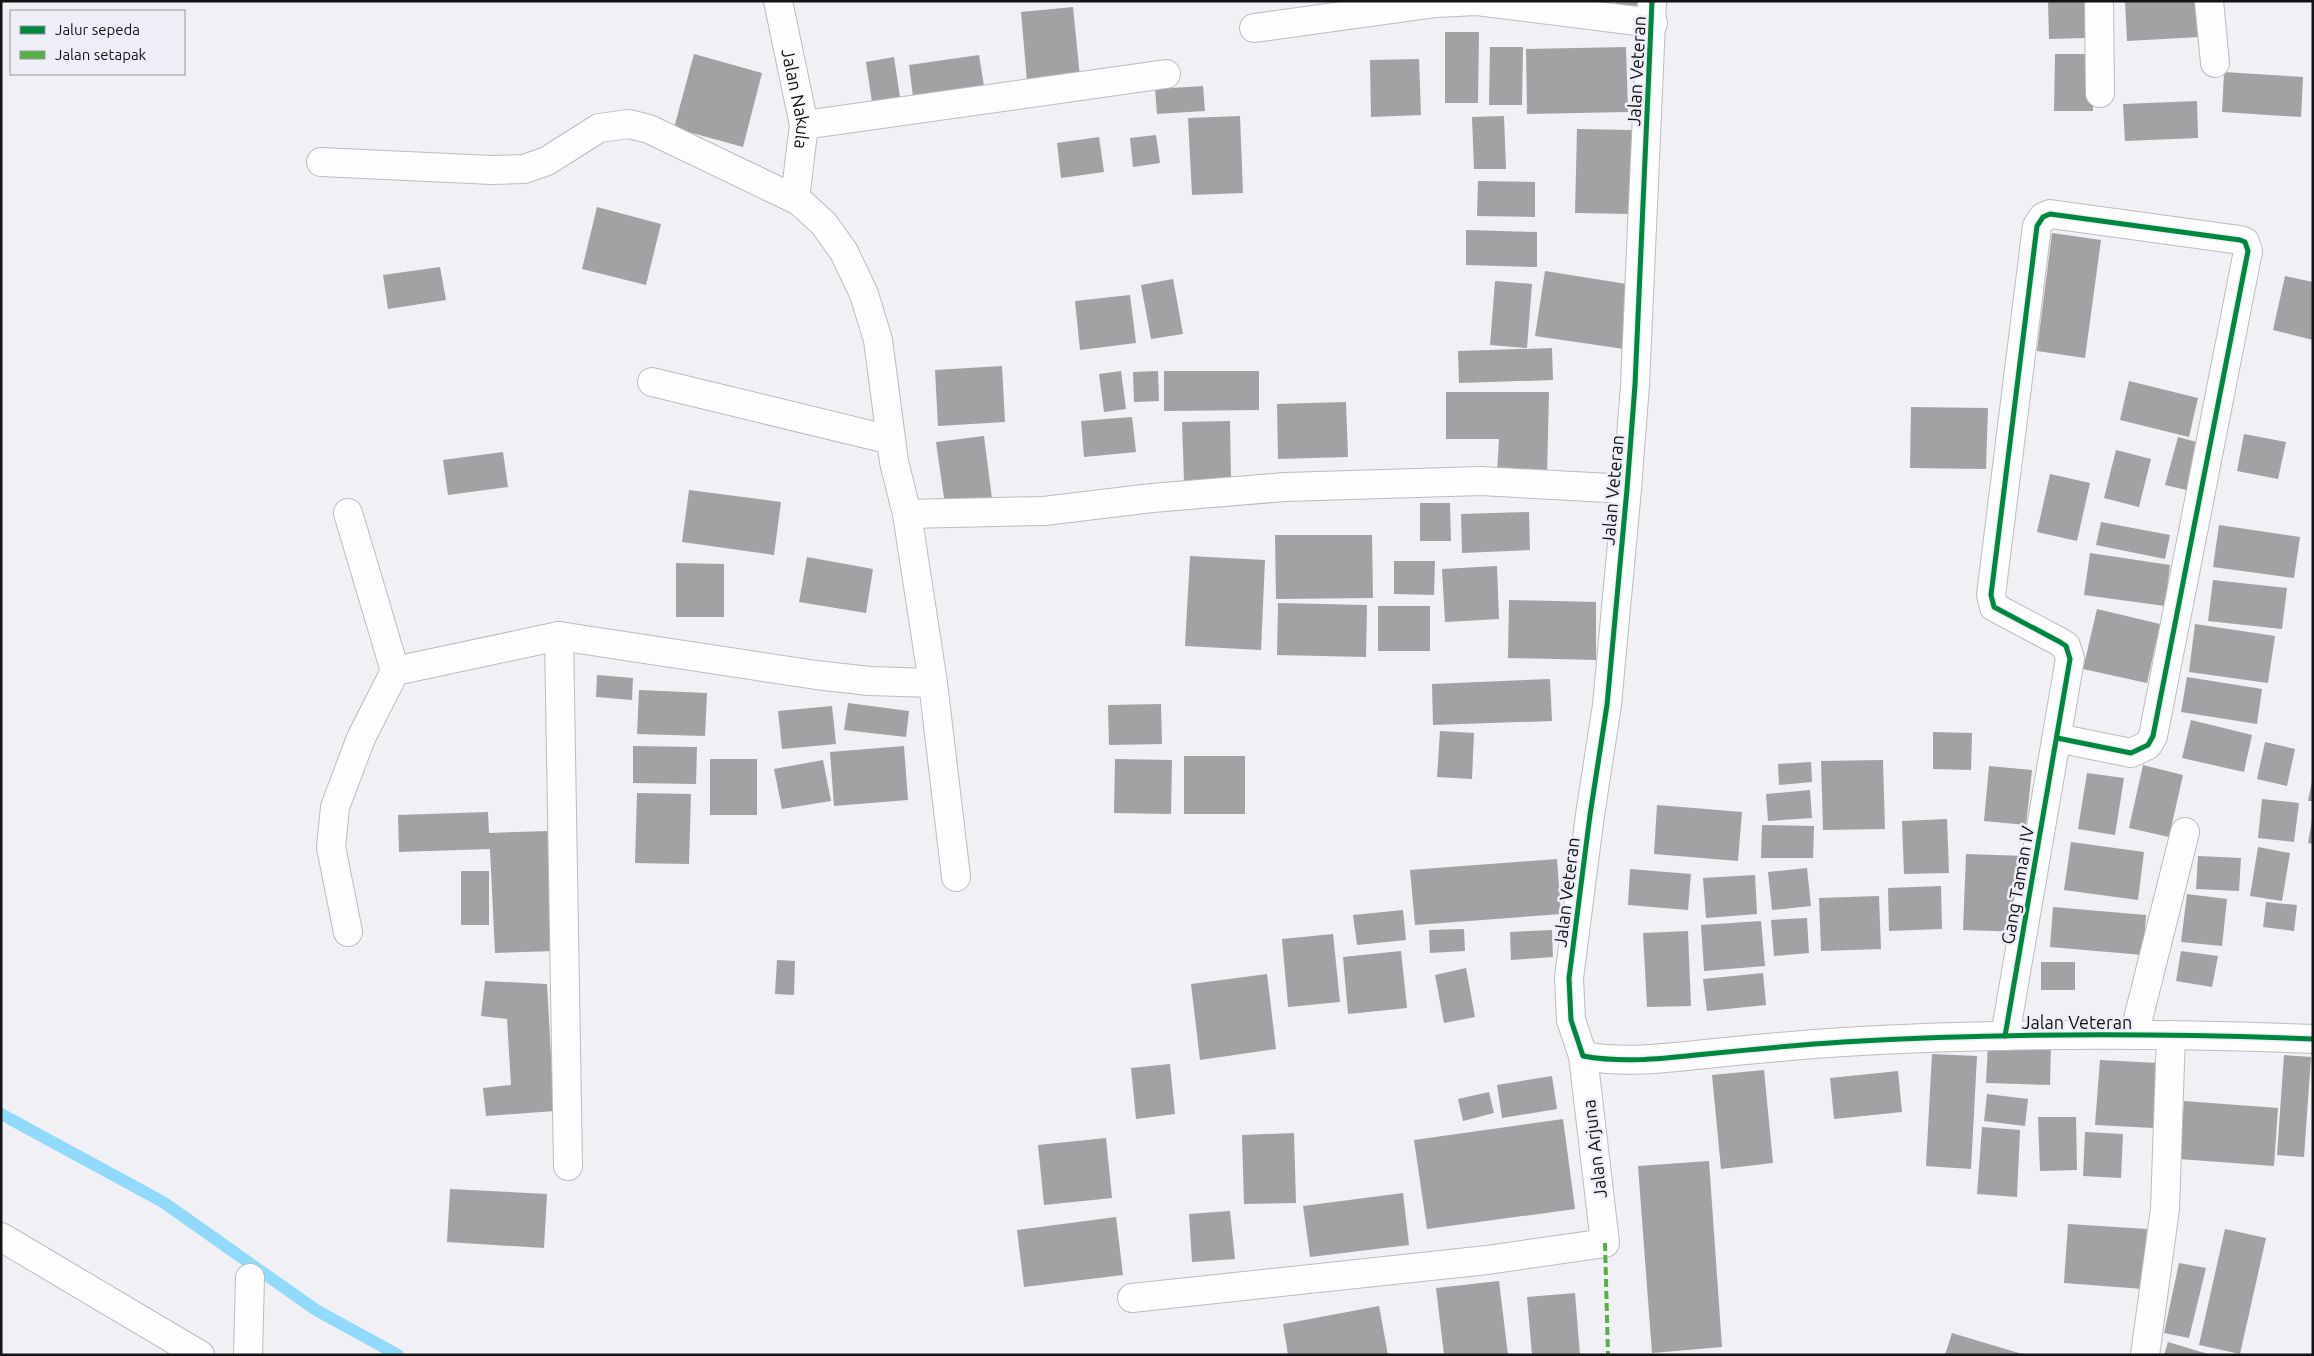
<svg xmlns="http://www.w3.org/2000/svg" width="2314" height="1356" font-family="Ubuntu,sans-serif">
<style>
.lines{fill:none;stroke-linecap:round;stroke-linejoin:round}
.stream{stroke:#92dafb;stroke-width:12}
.building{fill:#a2a2a5}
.minor-casing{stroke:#bcbcc0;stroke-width:30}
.tertiary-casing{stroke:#bcbcc0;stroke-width:30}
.minor{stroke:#fdfdfe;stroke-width:28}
.tertiary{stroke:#fdfdfe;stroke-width:28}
.quiet{stroke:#55b145;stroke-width:4;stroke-dasharray:8 4;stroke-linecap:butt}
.cycleway-casing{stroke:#eeeef7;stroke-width:8}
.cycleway{stroke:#00873e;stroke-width:5}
.labels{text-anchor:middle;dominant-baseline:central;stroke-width:5;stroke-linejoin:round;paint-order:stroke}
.street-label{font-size:18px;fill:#131316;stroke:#eeeef7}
</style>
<rect width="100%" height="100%" fill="#f0f0f5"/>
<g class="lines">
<polyline class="stream" points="1,1114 163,1202 316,1310 398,1355"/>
</g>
<g class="building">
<polygon points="1581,1 1612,1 1611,5"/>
<polygon points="1616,1 1645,1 1645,6 1616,5"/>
<polygon points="2048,1 2085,1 2086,38 2049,39"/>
<polygon points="2125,1 2197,1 2200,37 2127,41"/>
<polygon points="1073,7 1080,77 1027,81 1021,12"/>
<polygon points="1445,32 1479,32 1478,103 1445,103"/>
<polygon points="1490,47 1523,47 1522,105 1489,105"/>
<polygon points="1626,47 1628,112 1527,114 1526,49"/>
<polygon points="694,54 762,73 743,147 674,128"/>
<polygon points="2055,54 2093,54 2093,111 2054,111"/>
<polygon points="979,55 984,86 913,97 909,65"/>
<polygon points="894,57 901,104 873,109 866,62"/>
<polygon points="1419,59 1421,115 1371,117 1370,60"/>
<polygon points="2224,72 2303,77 2301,117 2222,112"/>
<polygon points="1203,86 1205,111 1157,114 1155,89"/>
<polygon points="2197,101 2198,138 2125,141 2123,104"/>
<polygon points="1240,116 1243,193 1192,195 1188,118"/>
<polygon points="1504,116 1506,169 1474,169 1472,117"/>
<polygon points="1577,129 1634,130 1632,214 1575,213"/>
<polygon points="1156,135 1160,163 1133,167 1130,138"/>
<polygon points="1099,137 1104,172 1061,178 1057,143"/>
<polygon points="1478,181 1535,182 1535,217 1477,216"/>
<polygon points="597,207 661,224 646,285 582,269"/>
<polygon points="1466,230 1537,232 1537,267 1466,265"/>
<polygon points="2052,233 2101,240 2085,358 2037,351"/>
<polygon points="440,267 446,300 388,309 383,275"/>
<polygon points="1545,271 1633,285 1624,349 1535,336"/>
<polygon points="2285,276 2313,282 2313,340 2273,330"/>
<polygon points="1173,279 1183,334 1151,339 1141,285"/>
<polygon points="1495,281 1532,284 1527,348 1490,345"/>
<polygon points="1130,295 1136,343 1080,350 1075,301"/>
<polygon points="1552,348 1553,380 1459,383 1458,351"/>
<polygon points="1002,366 1005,422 938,426 935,370"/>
<polygon points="1121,371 1126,409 1104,412 1099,374"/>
<polygon points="1158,371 1159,401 1134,402 1133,372"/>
<polygon points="1164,371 1259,371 1259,410 1164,411"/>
<polygon points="2129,381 2198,398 2189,437 2120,420"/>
<polygon points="1446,392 1549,392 1547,476 1497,473 1499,439 1446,439"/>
<polygon points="1346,402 1348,457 1278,459 1277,404"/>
<polygon points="1911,407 1988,408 1986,469 1910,468"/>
<polygon points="1132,417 1136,452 1084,457 1081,421"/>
<polygon points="1230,421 1231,480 1184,481 1182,422"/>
<polygon points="2244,434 2286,442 2278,479 2237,471"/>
<polygon points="984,436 992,499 945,505 936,442"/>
<polygon points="2178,437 2204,444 2191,491 2165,485"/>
<polygon points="2116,450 2151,459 2139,507 2104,498"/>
<polygon points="503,452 508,487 448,495 443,460"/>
<polygon points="2050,474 2090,483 2077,541 2037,532"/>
<polygon points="689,490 781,502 774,555 682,542"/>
<polygon points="1420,503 1450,503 1451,541 1420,541"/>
<polygon points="1529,512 1530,550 1462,553 1461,514"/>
<polygon points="2101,522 2170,535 2165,559 2096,545"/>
<polygon points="2219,525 2300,537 2294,578 2213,567"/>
<polygon points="1275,535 1372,535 1373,598 1276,599"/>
<polygon points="2090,553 2170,565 2165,606 2084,595"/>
<polygon points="1190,556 1265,560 1261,650 1185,646"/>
<polygon points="807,557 873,569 866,613 799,602"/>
<polygon points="1394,561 1435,561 1434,595 1394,594"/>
<polygon points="676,563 724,564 724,617 676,617"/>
<polygon points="1497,566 1499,619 1445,622 1442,569"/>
<polygon points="2213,580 2287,588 2282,629 2208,621"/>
<polygon points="1509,600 1596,602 1596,660 1508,658"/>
<polygon points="1278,603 1367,605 1366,657 1277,655"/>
<rect x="1378" y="606" width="52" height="45"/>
<polygon points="2097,609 2160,624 2147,683 2083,669"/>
<polygon points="2195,624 2275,636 2268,683 2189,672"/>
<polygon points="597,675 633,678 632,700 596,697"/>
<polygon points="2187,677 2262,689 2257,724 2181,712"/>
<polygon points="1550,679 1552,721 1433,725 1432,684"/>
<polygon points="639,690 707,693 705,736 637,734"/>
<polygon points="848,703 909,711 906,737 844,730"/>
<polygon points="1161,704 1162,744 1109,745 1108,705"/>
<polygon points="832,706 836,744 782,749 778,711"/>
<polygon points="2191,720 2252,735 2244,772 2182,758"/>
<polygon points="1440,731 1474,733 1472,779 1437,777"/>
<polygon points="1933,732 1972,733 1971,770 1933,769"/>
<polygon points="2265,742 2295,749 2287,786 2257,779"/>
<polygon points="633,746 697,747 696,784 633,783"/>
<polygon points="904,746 908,800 834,806 830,752"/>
<rect x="1184" y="756" width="61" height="58"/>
<rect x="710" y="759" width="47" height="56"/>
<polygon points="1115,759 1172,760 1171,814 1114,813"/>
<polygon points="823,760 831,801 782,809 774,769"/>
<polygon points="1883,760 1885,829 1823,830 1821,761"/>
<polygon points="1811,762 1812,782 1779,785 1778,764"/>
<polygon points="2143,765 2183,775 2169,837 2129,828"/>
<polygon points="1989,766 2032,770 2026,825 1984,821"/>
<polygon points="2087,773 2124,778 2115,835 2078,829"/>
<polygon points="2312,781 2313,781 2313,801 2308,801"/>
<polygon points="1810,790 1812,818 1768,821 1766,794"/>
<polygon points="637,793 691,794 689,864 635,863"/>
<polygon points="2262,799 2299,803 2294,842 2258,838"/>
<polygon points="1657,805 1742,812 1738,861 1654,854"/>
<polygon points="488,812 489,833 549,831 554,951 495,953 490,849 399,852 398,815"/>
<polygon points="1947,819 1949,873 1904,874 1902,821"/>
<polygon points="2312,820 2313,821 2313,844 2308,843"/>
<polygon points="1762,825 1814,826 1813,858 1761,858"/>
<polygon points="2071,842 2144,852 2138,900 2064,890"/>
<polygon points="2258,847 2290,853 2282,901 2250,896"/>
<polygon points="1966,854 2026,856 2023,932 1963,930"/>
<polygon points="2198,856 2241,858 2239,891 2196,889"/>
<polygon points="1557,859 1561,914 1415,925 1410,870"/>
<polygon points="1807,868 1811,906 1772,910 1768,872"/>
<polygon points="1630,869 1691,874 1688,910 1628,905"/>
<rect x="461" y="871" width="28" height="54"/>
<polygon points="1755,875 1757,914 1706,918 1703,878"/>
<polygon points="1941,886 1942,929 1889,931 1888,888"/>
<polygon points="2187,894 2227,899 2222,946 2181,942"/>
<polygon points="1879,896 1881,949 1821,951 1819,898"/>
<polygon points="2266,902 2297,905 2294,931 2263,927"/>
<polygon points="2053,907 2146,915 2143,955 2050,947"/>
<polygon points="1403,910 1406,940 1357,945 1353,915"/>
<polygon points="1807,918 1809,953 1774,956 1771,920"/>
<polygon points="1761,921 1765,966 1704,971 1701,925"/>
<polygon points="1464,929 1465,951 1430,953 1429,930"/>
<polygon points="1552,930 1553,957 1511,960 1510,932"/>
<polygon points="1688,931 1691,1006 1647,1007 1643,933"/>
<polygon points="1333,934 1340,1002 1288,1007 1282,939"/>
<polygon points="1401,951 1407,1008 1348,1014 1343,957"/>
<polygon points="2181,951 2218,956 2212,987 2176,981"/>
<polygon points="777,960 795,961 794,995 775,994"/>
<rect x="2041" y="962" width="34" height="28"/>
<polygon points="1466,968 1475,1017 1444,1023 1435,975"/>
<polygon points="1763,973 1766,1005 1707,1011 1703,979"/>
<polygon points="1267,974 1276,1049 1200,1060 1191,984"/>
<polygon points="485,981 547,984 554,1111 486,1116 483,1088 511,1085 507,1019 481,1016"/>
<polygon points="1988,1043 2051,1045 2050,1085 1986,1083"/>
<polygon points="1932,1054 1977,1056 1971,1169 1926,1166"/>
<polygon points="2284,1055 2311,1057 2304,1157 2277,1155"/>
<polygon points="2100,1060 2159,1063 2154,1128 2095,1125"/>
<polygon points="1170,1064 1175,1114 1136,1119 1131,1068"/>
<polygon points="1764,1070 1773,1163 1721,1169 1712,1075"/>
<polygon points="1898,1071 1902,1112 1834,1119 1830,1078"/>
<polygon points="1552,1076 1557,1109 1502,1118 1497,1085"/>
<polygon points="1489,1092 1494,1113 1463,1121 1458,1099"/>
<polygon points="1987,1094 2028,1099 2025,1126 1984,1121"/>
<polygon points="2184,1101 2278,1108 2274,1166 2179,1159"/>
<polygon points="2038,1117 2076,1117 2077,1170 2040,1171"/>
<polygon points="1563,1119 1575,1209 1427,1229 1414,1140"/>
<polygon points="1982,1127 2020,1130 2017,1197 1977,1194"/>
<polygon points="2085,1132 2123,1134 2121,1178 2083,1176"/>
<polygon points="1294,1133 1296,1203 1244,1204 1242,1135"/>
<polygon points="1106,1138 1112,1198 1044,1205 1038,1145"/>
<polygon points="1709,1161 1722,1347 1652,1353 1638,1166"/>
<polygon points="450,1189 547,1194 544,1248 447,1242"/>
<polygon points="1403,1193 1409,1245 1310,1257 1303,1206"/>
<polygon points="1230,1211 1235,1259 1192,1262 1189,1214"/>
<polygon points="1116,1217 1123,1275 1024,1287 1017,1230"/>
<polygon points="2068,1224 2147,1229 2143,1289 2064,1283"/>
<polygon points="2225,1229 2266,1238 2240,1354 2199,1345"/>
<polygon points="2179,1263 2206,1268 2189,1338 2164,1333"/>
<polygon points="1499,1281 1508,1355 1444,1355 1436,1288"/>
<polygon points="1575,1293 1580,1355 1532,1355 1527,1297"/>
<polygon points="1379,1306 1388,1355 1288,1355 1283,1324"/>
<polygon points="1952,1333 2022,1354 2022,1355 1945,1355"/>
<polygon points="2168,1342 2208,1354 2208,1355 2164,1355"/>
</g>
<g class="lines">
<defs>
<g id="minor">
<path id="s1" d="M778 1 804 125 795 198"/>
<polyline points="2099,1 2100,93"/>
<polyline points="2209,1 2215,63"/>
<polyline points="1254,28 1436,3 1477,1 1653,23"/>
<polyline points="804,125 1166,74"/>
<polyline points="321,162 492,170 524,169 547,161 599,128 629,124 649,129 799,201 824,224 844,252 864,294 878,340 894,462 907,514 933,683 956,877"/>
<polyline points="652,382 891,440"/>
<polyline points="348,513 395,671 559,636 816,675 869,681 933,683"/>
<polyline points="907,514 1044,511 1152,498 1285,487 1481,481 1627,489"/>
<polyline points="559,636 568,1166"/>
<polyline points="348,932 331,847 335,807 361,738 395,671"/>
<polyline points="2134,1035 2185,832"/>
<polyline points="2005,1036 2070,659 2066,646 2060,642 1994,607 1991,595 2037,226 2043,217 2050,214 2240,240 2245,242 2248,251 2153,736 2148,745 2131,753 2057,738"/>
<polyline points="1,1237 200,1355"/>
<polyline points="1132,1298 1487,1260 1605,1243 1583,1056"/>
<polyline points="248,1355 250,1278"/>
<polyline points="2145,1355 2165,1209 2171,1035"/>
</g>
<path id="tertiary" d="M1652 1 1635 385 1627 489 1607 705 1590 815 1569 978 1571 1020 1583 1056C1621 1063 1659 1059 1696 1055 1745 1050 1794 1045 1843 1042 1999 1033 2157 1033 2313 1039"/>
</defs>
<use href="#minor" class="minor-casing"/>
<use href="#tertiary" class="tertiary-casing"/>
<use href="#minor" class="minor"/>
<use href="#tertiary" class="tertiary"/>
<polyline class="quiet" points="1605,1243 1608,1355"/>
<defs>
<g id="cycleway">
<path d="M1652 1 1635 385 1627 489 1607 705 1590 815 1569 978 1571 1020 1583 1056C1621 1063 1659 1059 1696 1055 1745 1050 1794 1045 1843 1042 1999 1033 2157 1033 2313 1039"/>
<polyline points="2005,1036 2070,659 2066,646 2060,642 1994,607 1991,595 2037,226 2043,217 2050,214 2240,240 2245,242 2248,251 2153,736 2148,745 2131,753 2057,738"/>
</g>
</defs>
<use href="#cycleway" class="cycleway-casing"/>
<use href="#cycleway" class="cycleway"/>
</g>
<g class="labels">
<g class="street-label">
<text transform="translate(1636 71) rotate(-87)">Jalan Veteran</text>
<text stroke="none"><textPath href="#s1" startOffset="100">Jalan Nakula</textPath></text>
<text transform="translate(1612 490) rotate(-85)">Jalan Veteran</text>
<text transform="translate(2017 885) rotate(-80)">Gang Taman IV</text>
<text transform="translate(1566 892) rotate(-83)">Jalan Veteran</text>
<text x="2077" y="1022">Jalan Veteran</text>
<text transform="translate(1594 1149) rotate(-97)">Jalan Arjuna</text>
</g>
</g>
<rect width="2314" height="1356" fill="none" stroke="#131316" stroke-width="5"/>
<rect x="10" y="10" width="175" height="65" fill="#eeeef7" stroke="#96969d"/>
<rect x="20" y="26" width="25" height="8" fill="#00873e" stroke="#96969d"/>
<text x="55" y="35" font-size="15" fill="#131316">Jalur sepeda</text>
<rect x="20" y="51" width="25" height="8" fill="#55b145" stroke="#96969d"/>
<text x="55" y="60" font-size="15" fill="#131316">Jalan setapak</text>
</svg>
